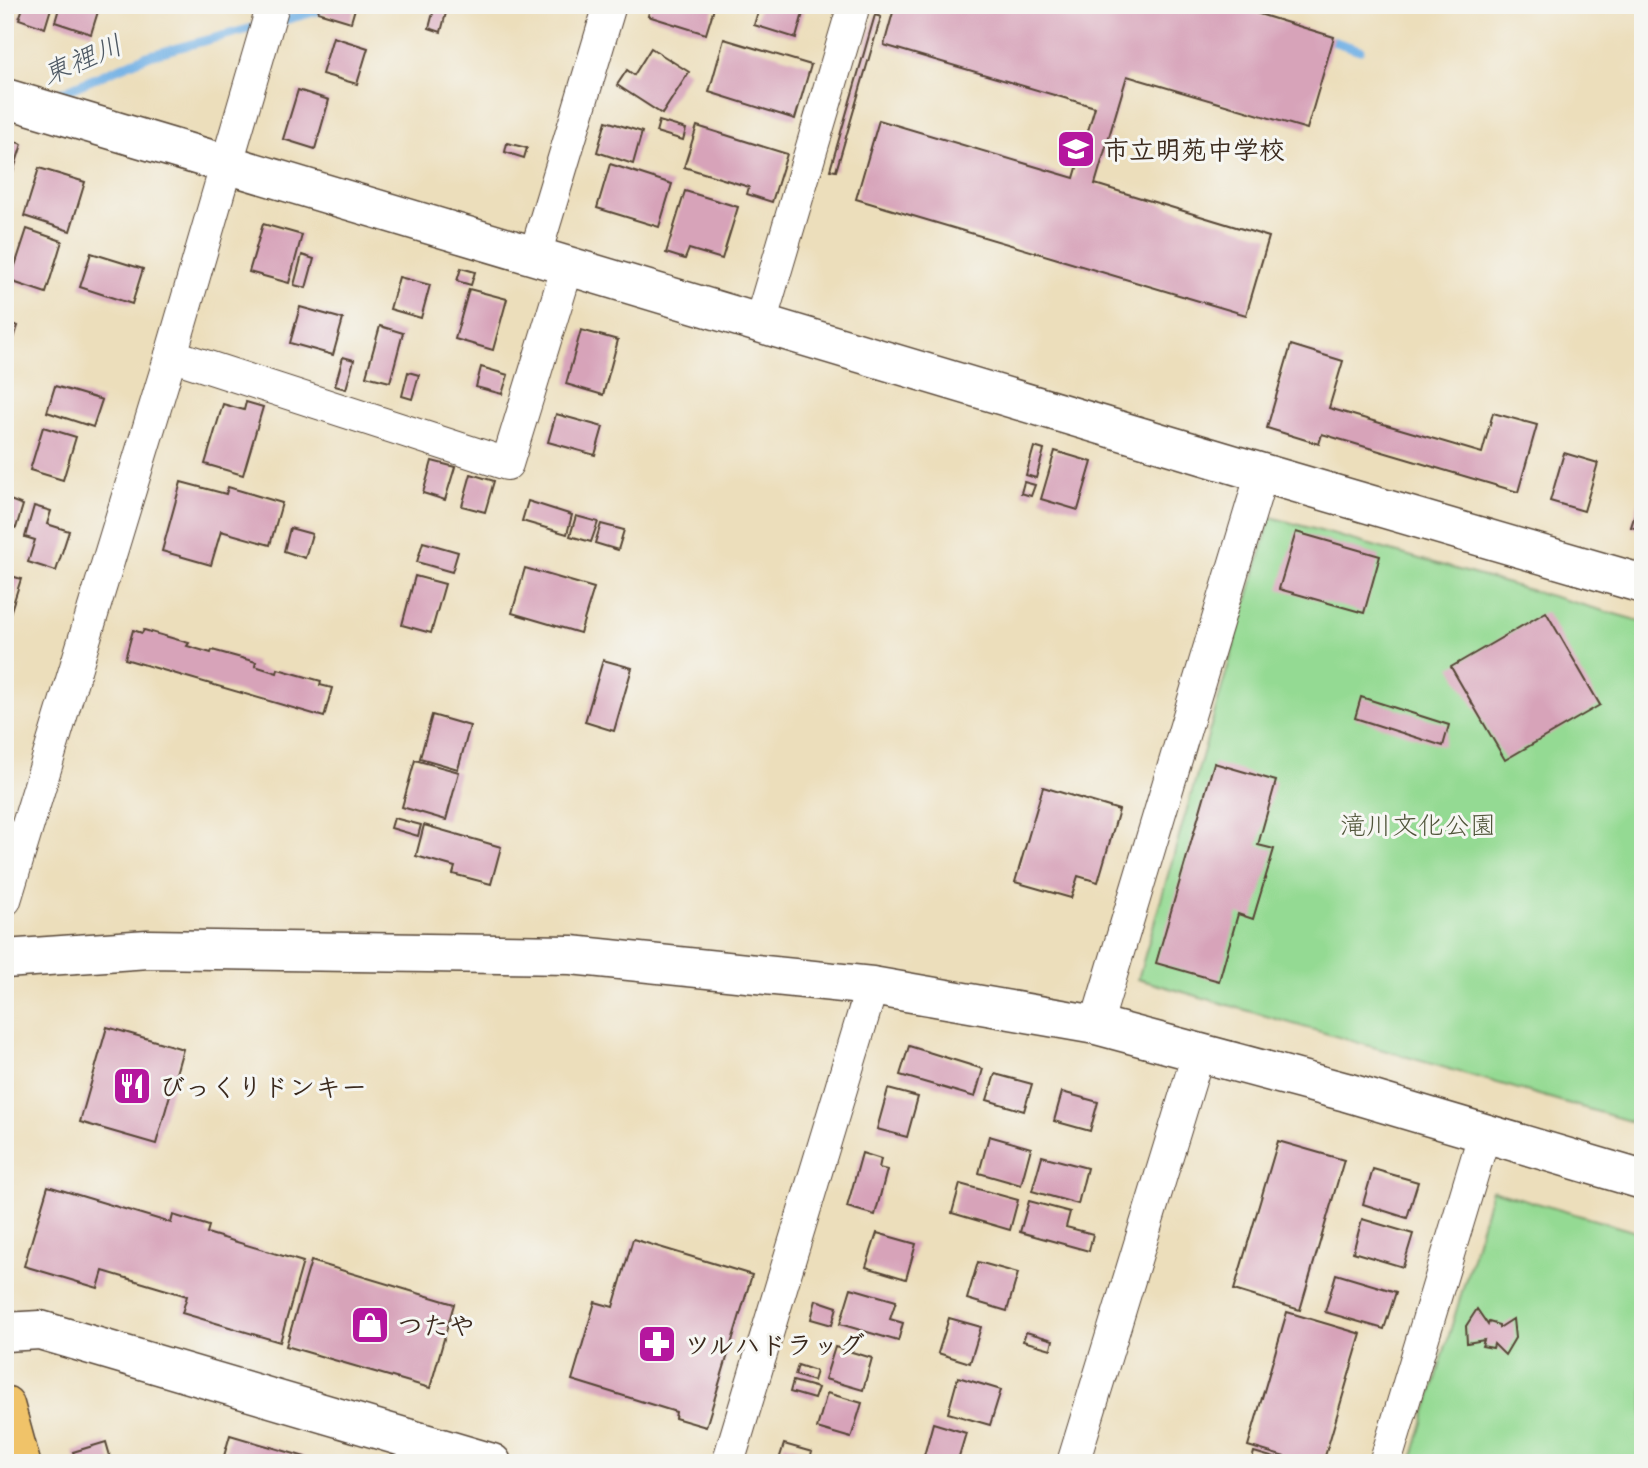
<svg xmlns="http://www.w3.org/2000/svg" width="1648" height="1468" font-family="'Shantell Sans','Klee One',sans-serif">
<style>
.green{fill:#94da93;stroke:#688258;stroke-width:2}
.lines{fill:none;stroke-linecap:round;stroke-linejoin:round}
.stream{stroke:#72b1e5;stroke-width:9}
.building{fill:#d7a3b9}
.minor-casing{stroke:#564536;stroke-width:34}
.tertiary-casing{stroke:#564536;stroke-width:41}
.trunk-casing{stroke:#564536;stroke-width:41}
.minor{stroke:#fff;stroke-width:32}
.tertiary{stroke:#fff;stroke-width:38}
.trunk{stroke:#f0c369;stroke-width:38}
.labels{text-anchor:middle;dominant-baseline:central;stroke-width:6;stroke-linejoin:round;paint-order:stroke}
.poi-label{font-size:26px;font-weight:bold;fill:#3b2a1e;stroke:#f6f6f2;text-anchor:start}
.park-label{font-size:26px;fill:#51563b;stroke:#f6f6f2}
.water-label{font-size:28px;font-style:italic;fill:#4e5964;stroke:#f6f6f2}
</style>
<rect width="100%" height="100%" fill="#f6f6f2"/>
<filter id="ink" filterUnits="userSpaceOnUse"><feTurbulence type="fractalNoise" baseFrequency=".0143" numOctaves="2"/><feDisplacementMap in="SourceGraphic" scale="14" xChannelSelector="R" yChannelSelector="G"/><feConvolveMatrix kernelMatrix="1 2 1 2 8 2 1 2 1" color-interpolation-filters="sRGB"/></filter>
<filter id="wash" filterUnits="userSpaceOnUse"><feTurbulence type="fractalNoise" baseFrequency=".00686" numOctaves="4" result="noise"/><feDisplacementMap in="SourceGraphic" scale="28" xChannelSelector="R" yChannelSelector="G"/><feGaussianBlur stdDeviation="1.57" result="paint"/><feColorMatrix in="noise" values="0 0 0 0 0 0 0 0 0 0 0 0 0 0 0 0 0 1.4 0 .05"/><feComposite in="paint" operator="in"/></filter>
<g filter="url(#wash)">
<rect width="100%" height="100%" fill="#ecdebb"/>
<g class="green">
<polygon points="1271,517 1643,622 1643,1125 1138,979"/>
<polygon points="1492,1190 1643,1234 1643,1463 1411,1463"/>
</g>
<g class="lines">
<g class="stream">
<polyline points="274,23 328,8"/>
<polyline points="1323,38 1360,50"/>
<polyline points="49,98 147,56 260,26"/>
</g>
</g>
<g id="blocks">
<g class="building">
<polygon points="24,5 52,5 45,28 19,19"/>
<polygon points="60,5 100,5 91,34 55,22"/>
<polygon points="320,5 356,5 351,22 318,12"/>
<polygon points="651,5 715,5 706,34 648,16"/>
<polygon points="760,5 805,6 796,38 754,25"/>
<polygon points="895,5 1230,5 1334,37 1307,129 1127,76 1095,184 1269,237 1246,315 856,199 879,120 1074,178 1095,107 884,45"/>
<polygon points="434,9 446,13 441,32 429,28"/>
<polygon points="875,15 881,17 836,171 830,170"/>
<polygon points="333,37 368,48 357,84 322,74"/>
<polygon points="724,39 811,65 795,119 709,92"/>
<polygon points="651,48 689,72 662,114 617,85 627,70 634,75"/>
<polygon points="298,90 329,100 315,149 283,139"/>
<polygon points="606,121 642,132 633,164 597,152"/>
<polygon points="659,121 686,129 683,140 656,132"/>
<polygon points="697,126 787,154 772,202 747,194 749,187 684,167"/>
<polygon points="5,138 22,144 6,194 5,194"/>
<polygon points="507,143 527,148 524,158 505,152"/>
<polygon points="610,164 672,184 659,227 597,208"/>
<polygon points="39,168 85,182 70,231 24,216"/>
<polygon points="685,191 738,207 722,259 689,249 685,259 666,253"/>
<polygon points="263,224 302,235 289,283 249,272"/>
<polygon points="27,229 62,241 46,293 10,281"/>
<polygon points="91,253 143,269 132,304 80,287"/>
<polygon points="302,255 314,259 306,288 294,285"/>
<polygon points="461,268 475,272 471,285 457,281"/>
<polygon points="399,277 430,285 421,318 390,309"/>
<polygon points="469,289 507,299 493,350 455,339"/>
<polygon points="300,307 343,319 333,355 290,343"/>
<polygon points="5,322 18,326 6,363 5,363"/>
<polygon points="380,326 403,333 390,382 366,376"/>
<polygon points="581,330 618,340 603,395 566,384"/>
<polygon points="1291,345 1343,361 1329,408 1482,453 1493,413 1537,425 1518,492 1322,434 1319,444 1267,428"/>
<polygon points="343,357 354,360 346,389 335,386"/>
<polygon points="481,367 508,375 502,394 476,387"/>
<polygon points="408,372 419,375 412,399 402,396"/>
<polygon points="55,386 102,400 93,427 47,412"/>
<polygon points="246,402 263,407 243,475 205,464 223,404 244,410"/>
<polygon points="556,414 603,427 595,455 548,442"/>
<polygon points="43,427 76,437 63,480 30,470"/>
<polygon points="1034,447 1044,450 1036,478 1026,475"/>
<polygon points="1055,451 1092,462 1078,510 1041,499"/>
<polygon points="1564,453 1598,463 1584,511 1550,501"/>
<polygon points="432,461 455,467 445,500 423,493"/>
<polygon points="471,474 494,481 485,512 462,506"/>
<polygon points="181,482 226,494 228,487 282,503 270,545 221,531 211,565 162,551"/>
<polygon points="1024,482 1035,485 1031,496 1021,493"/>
<polygon points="1643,489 1643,530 1631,527"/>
<polygon points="10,500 23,505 16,528 5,525 5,515"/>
<polygon points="528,501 572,515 567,534 522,521"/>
<polygon points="34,506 51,511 47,524 69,531 56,571 28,562 35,540 25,537"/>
<polygon points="576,516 598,522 591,542 570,536"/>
<polygon points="601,524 624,530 618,550 595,543"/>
<polygon points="290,528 312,534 305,558 284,551"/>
<polygon points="1296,532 1380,556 1364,613 1279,589"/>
<polygon points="423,542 458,552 452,572 417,562"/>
<polygon points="525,568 594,588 580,633 512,613"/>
<polygon points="5,574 21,579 6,626 5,626"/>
<polygon points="415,576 445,584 431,633 402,625"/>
<polygon points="1546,612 1600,705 1505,760 1451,667"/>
<polygon points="133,630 142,633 144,630 189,643 187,646 211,653 212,650 256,662 255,666 277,673 278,669 321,681 320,685 332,688 324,717 125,659"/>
<polygon points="603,660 632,668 614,731 585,722"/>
<polygon points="1361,697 1449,725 1443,746 1355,718"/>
<polygon points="432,715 470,726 458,769 420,758"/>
<polygon points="415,760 459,772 446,820 402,807"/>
<polygon points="1214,763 1276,781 1258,845 1274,849 1253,919 1238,914 1219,981 1156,963"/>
<polygon points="1043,787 1119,810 1098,882 1078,876 1071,898 1015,882"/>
<polygon points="394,818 421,825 418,836 391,828"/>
<polygon points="424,825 501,847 491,884 453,874 455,867 416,856"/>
<polygon points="107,1027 183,1049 156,1144 80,1122"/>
<polygon points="909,1046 983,1069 975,1097 900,1075"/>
<polygon points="995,1074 1032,1084 1024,1111 987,1100"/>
<polygon points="888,1089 918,1097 907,1137 877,1129"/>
<polygon points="1062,1092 1098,1102 1090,1131 1054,1121"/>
<polygon points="989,1136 1031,1148 1021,1185 979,1173"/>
<polygon points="1278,1141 1344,1160 1300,1310 1234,1290"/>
<polygon points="862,1153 881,1159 879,1168 887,1170 875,1215 847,1207"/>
<polygon points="1042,1156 1087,1168 1078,1204 1032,1191"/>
<polygon points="1373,1169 1418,1182 1407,1218 1363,1204"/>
<polygon points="960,1184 1018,1200 1010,1230 952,1213"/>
<polygon points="48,1186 171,1223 173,1215 209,1226 207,1233 303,1262 280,1342 182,1313 187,1296 103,1271 98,1288 24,1266"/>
<polygon points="1029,1201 1070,1212 1066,1227 1093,1234 1089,1251 1020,1232"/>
<polygon points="1362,1219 1413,1234 1403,1267 1353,1252"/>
<polygon points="877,1233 916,1244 906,1279 866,1267"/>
<polygon points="633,1239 752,1275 706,1427 675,1418 676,1412 572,1380 595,1302 613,1307"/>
<polygon points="311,1261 454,1304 430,1388 286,1346"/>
<polygon points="978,1262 1018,1273 1007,1311 967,1299"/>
<polygon points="1336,1274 1396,1292 1384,1329 1325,1312"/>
<polygon points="851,1288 896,1301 890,1319 903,1323 898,1341 840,1324"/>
<polygon points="816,1300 837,1307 832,1325 811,1319"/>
<polygon points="1477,1309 1488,1325 1489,1322 1499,1325 1499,1328 1513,1319 1515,1338 1505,1355 1494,1344 1493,1348 1482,1346 1484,1340 1467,1343 1466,1326"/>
<polygon points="1287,1312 1361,1334 1323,1463 1305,1463 1248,1446"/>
<polygon points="949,1318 981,1327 970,1363 938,1353"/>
<polygon points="1026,1332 1053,1340 1051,1349 1023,1341"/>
<polygon points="835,1347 872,1358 863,1390 825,1379"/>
<polygon points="798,1365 816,1371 813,1381 795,1375"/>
<polygon points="958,1377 1001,1390 990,1425 948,1413"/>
<polygon points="793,1381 818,1388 814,1399 790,1392"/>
<polygon points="827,1393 862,1403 851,1438 817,1428"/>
<polygon points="933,1423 966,1433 957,1463 922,1463"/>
<polygon points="230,1435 305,1457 303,1463 222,1463"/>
<polygon points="106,1442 112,1463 77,1463 73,1452"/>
<polygon points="784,1444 812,1452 809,1463 778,1463"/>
<polygon points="1254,1452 1288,1462 1288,1463 1251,1463"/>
</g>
</g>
</g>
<g filter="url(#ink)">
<use href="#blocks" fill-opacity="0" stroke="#564536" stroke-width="2"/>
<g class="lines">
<defs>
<g id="minor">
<polyline points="535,255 610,5"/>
<polyline points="760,323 854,5"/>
<polyline points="171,355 507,464 568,265"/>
<polyline points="5,900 171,355 273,5"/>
<polyline points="1096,1025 1262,473"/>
<polyline points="728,1463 872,986"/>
<polyline points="1073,1463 1199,1051"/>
<polyline points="1385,1463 1485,1132"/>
</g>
<g id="tertiary">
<polyline points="5,98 1262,473 1643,584"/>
<polyline points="5,959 148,949 571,955 872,986 1096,1025 1346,1092 1643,1180"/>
<polyline points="5,1332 40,1330 492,1463"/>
</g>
<polyline id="trunk" points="5,1405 21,1463"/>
</defs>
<use href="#minor" class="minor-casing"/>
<use href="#tertiary" class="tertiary-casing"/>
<use href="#trunk" class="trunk-casing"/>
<use href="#minor" class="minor"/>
<use href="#tertiary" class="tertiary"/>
<use href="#trunk" class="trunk"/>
</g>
</g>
<defs>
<symbol id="school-square" viewBox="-11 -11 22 22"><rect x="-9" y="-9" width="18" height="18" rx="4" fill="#b5179e" stroke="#f6f6f2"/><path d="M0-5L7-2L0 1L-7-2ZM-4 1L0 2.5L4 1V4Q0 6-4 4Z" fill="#fff"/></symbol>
<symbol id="restaurant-square" viewBox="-11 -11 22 22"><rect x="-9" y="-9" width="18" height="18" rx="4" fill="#b5179e" stroke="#f6f6f2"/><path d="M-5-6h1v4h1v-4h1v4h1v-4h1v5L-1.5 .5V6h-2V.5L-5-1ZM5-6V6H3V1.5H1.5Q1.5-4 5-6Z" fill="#fff"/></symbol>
<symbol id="shop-square" viewBox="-11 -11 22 22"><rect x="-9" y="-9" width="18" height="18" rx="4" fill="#b5179e" stroke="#f6f6f2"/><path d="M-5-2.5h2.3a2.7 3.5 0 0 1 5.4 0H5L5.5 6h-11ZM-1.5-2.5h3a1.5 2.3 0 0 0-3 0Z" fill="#fff"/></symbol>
<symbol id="pharmacy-square" viewBox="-11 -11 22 22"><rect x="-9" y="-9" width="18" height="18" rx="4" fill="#b5179e" stroke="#f6f6f2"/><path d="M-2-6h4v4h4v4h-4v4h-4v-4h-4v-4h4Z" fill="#fff"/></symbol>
</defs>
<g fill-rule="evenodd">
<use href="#school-square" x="1054" y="127" width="44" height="44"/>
<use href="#restaurant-square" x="110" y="1064" width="44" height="44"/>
<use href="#shop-square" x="348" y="1303" width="44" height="44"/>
<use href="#pharmacy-square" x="635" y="1322" width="44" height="44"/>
</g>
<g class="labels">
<g class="poi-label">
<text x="1103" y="149">市立明苑中学校</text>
<text x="159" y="1086">びっくりドンキー</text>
<text x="397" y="1325">つたや</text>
<text x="684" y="1344">ツルハドラッグ</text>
</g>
<g class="park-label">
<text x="1418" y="824">滝川文化公園</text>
</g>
<g class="water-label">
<text transform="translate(82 59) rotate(-23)">東裡川</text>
</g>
</g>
<rect width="1648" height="1468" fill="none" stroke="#f6f6f2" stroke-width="28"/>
</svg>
